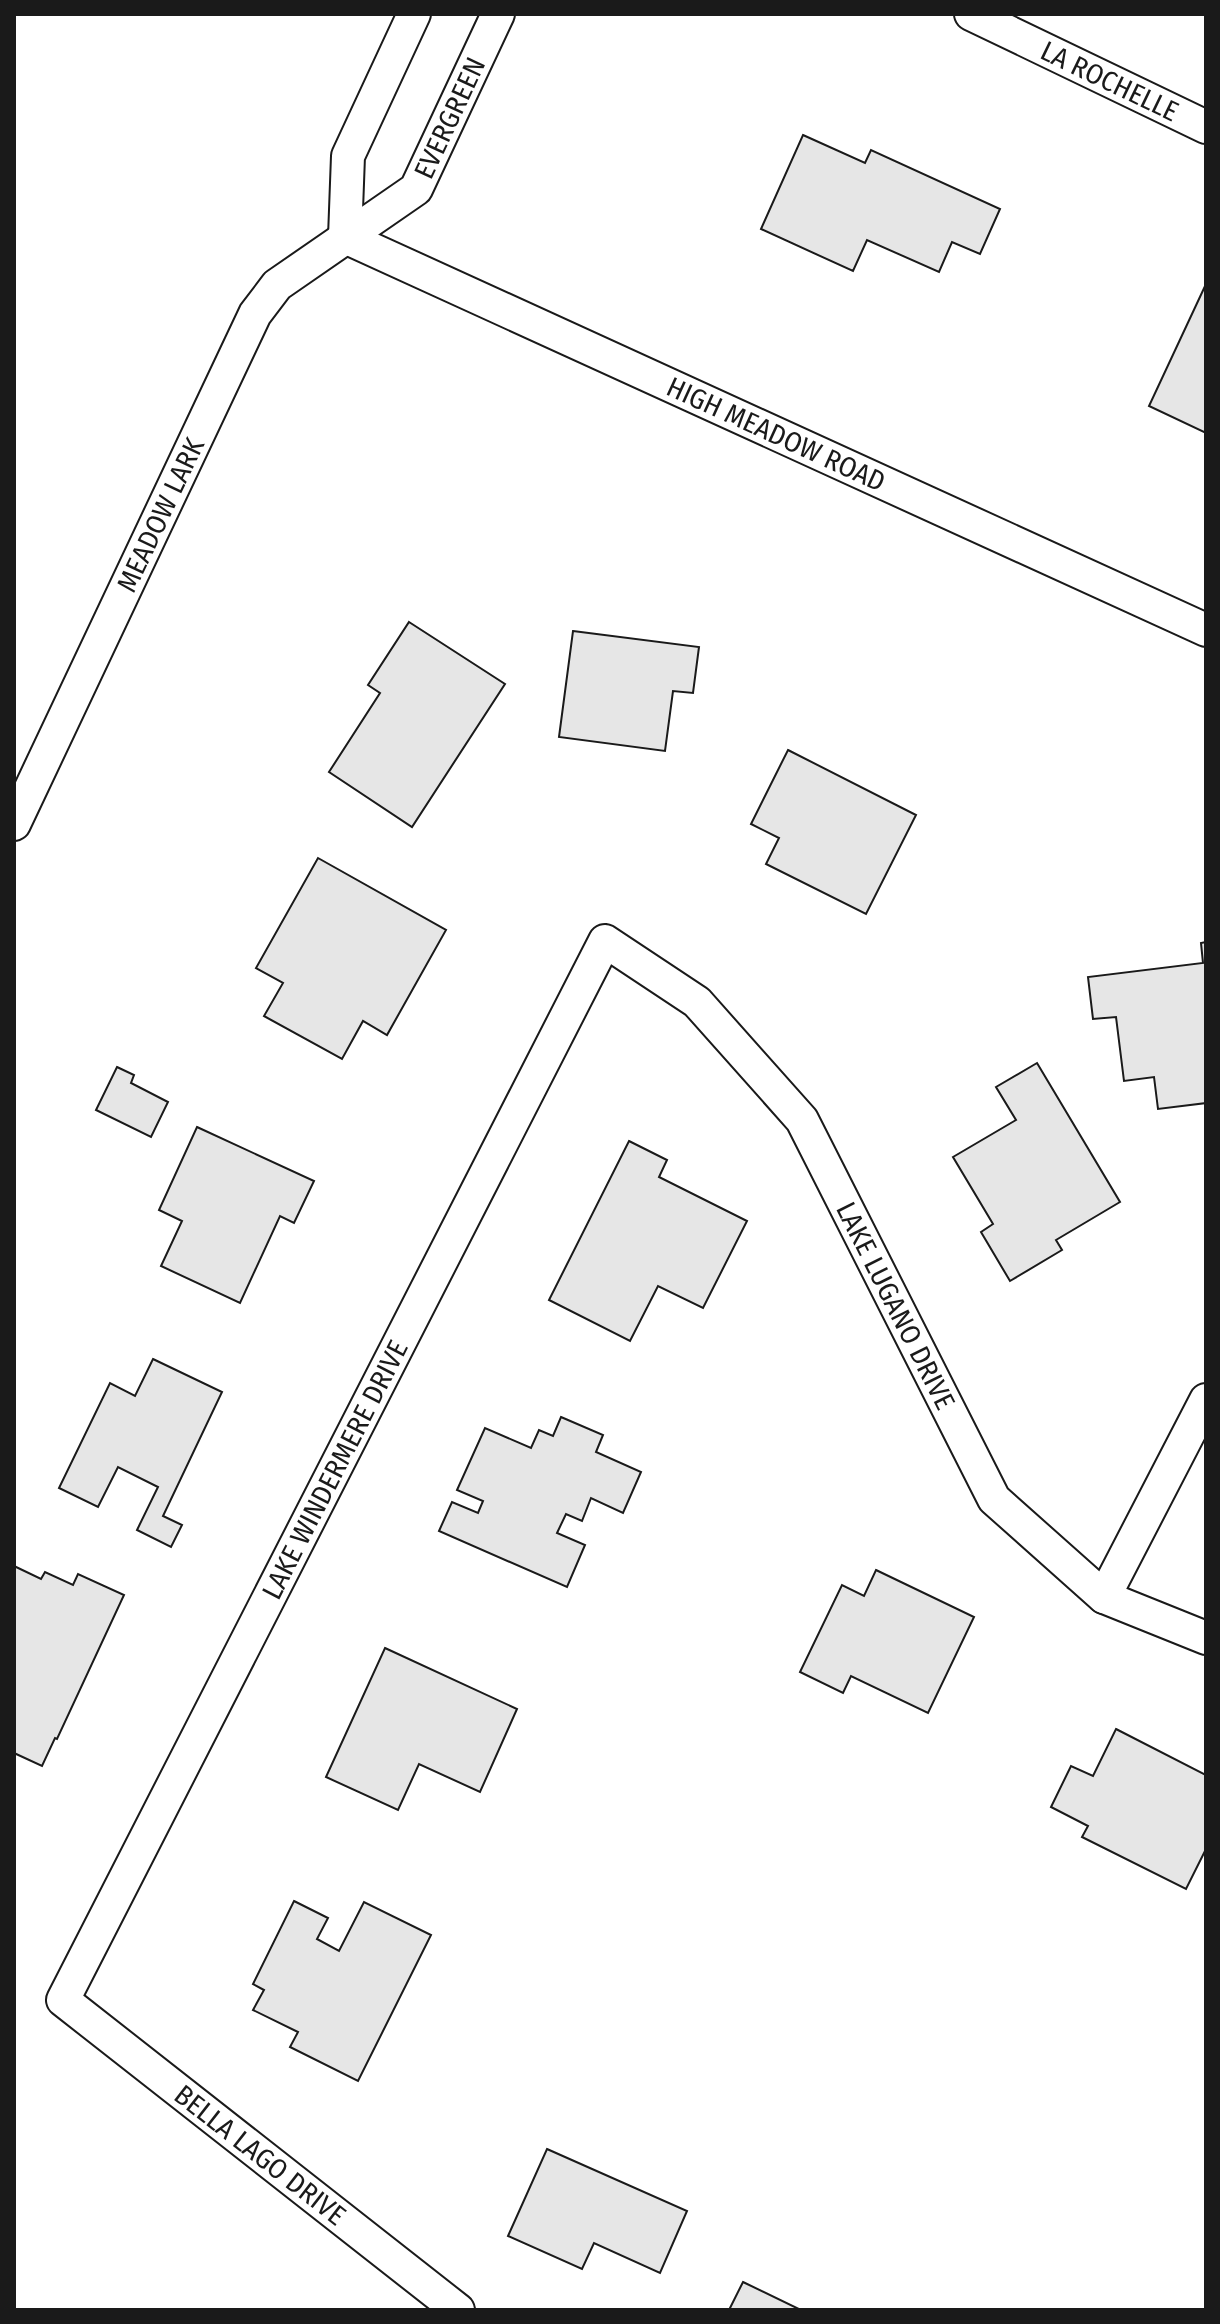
<svg xmlns="http://www.w3.org/2000/svg" width="1220" height="2324" font-family="'Fira Sans Condensed',sans-serif">
<style>
.building{fill:#e6e6e6;stroke:#1a1a1a;stroke-width:2}
.lines{fill:none;stroke-linecap:round;stroke-linejoin:round}
.minor-casing{stroke:#1a1a1a;stroke-width:36}
.minor{stroke:#fff;stroke-width:32}
.labels{text-anchor:middle;dominant-baseline:central;stroke-width:6;stroke-linejoin:round;paint-order:stroke}
.street-label{font-size:28px;fill:#1a1a1a;stroke:#fff}
</style>
<rect width="100%" height="100%" fill="#fff"/>
<g class="building">
<polygon points="803,135 865,163 871,150 1000,209 980,254 952,242 939,272 867,240 853,271 761,229"/>
<polygon points="1206,284 1206,433 1149,406"/>
<polygon points="409,622 505,684 412,827 329,772 380,693 368,685"/>
<polygon points="573,631 699,647 693,693 673,691 665,751 559,737"/>
<polygon points="788,750 916,815 866,914 766,864 779,838 751,824"/>
<polygon points="318,858 446,930 387,1035 363,1021 342,1059 264,1016 283,983 256,968"/>
<polygon points="1206,942 1206,1103 1158,1109 1154,1077 1124,1081 1116,1017 1093,1019 1088,977 1203,963 1201,943"/>
<polygon points="1037,1063 1120,1202 1056,1240 1062,1250 1010,1281 981,1232 993,1224 953,1157 1016,1120 996,1087"/>
<polygon points="117,1067 134,1075 131,1083 168,1102 151,1137 96,1110"/>
<polygon points="197,1127 314,1181 294,1223 280,1216 240,1303 161,1266 182,1221 159,1210"/>
<polygon points="629,1141 667,1160 659,1177 747,1221 703,1308 658,1286 630,1341 549,1300"/>
<polygon points="153,1359 222,1392 163,1516 182,1525 171,1547 137,1530 158,1487 118,1467 98,1507 59,1488 110,1383 135,1396"/>
<polygon points="561,1417 603,1435 596,1452 641,1472 623,1513 591,1498 582,1521 566,1514 557,1533 585,1545 567,1587 439,1531 452,1502 478,1513 483,1501 457,1490 485,1428 531,1448 539,1430 553,1436"/>
<polygon points="14,1566 41,1579 45,1572 73,1585 78,1574 124,1595 57,1739 55,1738 42,1766 14,1753"/>
<polygon points="876,1570 974,1617 928,1713 851,1676 843,1693 800,1672 842,1585 864,1596"/>
<polygon points="385,1648 517,1709 480,1792 419,1764 398,1810 326,1777"/>
<polygon points="1116,1729 1206,1775 1206,1849 1186,1889 1082,1837 1088,1826 1051,1807 1071,1766 1093,1776"/>
<polygon points="294,1901 328,1918 317,1939 339,1951 364,1902 431,1935 358,2081 290,2047 298,2032 253,2010 264,1990 253,1984"/>
<polygon points="547,2149 687,2211 660,2273 594,2243 582,2269 508,2236"/>
<polygon points="743,2282 799,2309 798,2310 729,2310"/>
</g>
<g class="lines">
<defs>
<g id="minor">
<path id="s1" d="M971 14 1206 127"/>
<path id="s2" d="M345 237 1206 630"/>
<polyline points="345,237 348,156 414,14"/>
<path id="s3" d="M14 824 255 314 277 285 416 189 498 14"/>
<polyline points="1104,1597 1206,1400"/>
<path id="s4" d="M458 2310 63 2000 605 941 697 1002 802 1120 994 1499 1104 1597 1206 1638"/>
</g>
</defs>
<use href="#minor" class="minor-casing"/>
<use href="#minor" class="minor"/>
</g>
<g class="labels">
<g class="street-label">
<text stroke="none"><textPath href="#s1" startOffset="154">LA ROCHELLE</textPath></text>
<text stroke="none"><textPath href="#s3" startOffset="848">EVERGREEN</textPath></text>
<text stroke="none"><textPath href="#s2" startOffset="474">HIGH MEADOW ROAD</textPath></text>
<text stroke="none"><textPath href="#s3" startOffset="342">MEADOW LARK</textPath></text>
<text stroke="none"><textPath href="#s4" startOffset="2168">LAKE LUGANO DRIVE</textPath></text>
<text stroke="none"><textPath href="#s4" startOffset="1098">LAKE WINDERMERE DRIVE</textPath></text>
<text transform="translate(260 2155) rotate(38)">BELLA LAGO DRIVE</text>
</g>
</g>
<rect width="1220" height="2324" fill="none" stroke="#1a1a1a" stroke-width="32"/>
</svg>
